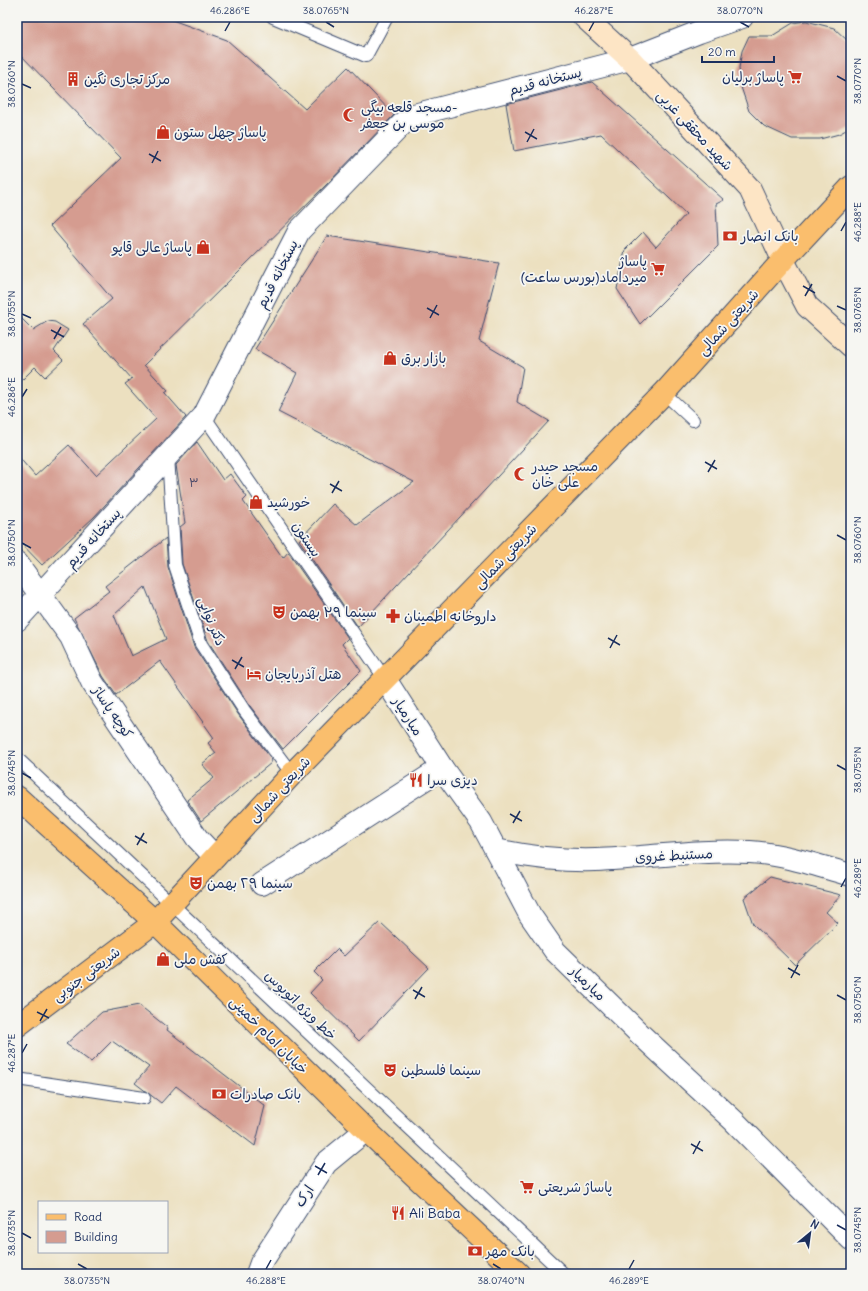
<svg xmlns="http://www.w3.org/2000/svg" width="868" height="1291" font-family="Delius,'Playpen Sans Arabic',sans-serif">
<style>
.building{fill:#d59c90;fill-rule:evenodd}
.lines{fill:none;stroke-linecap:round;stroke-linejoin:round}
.lane-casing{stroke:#3a4a6d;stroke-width:14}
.street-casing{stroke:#3a4a6d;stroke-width:24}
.secondary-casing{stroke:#3a4a6d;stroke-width:24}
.primary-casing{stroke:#3a4a6d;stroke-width:24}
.lane{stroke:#fff;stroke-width:12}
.street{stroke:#fff;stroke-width:22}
.secondary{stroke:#fde5c5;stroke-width:22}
.primary{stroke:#fabe6d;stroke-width:22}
.ticks{fill:none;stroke:#1b2f5e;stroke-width:1.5}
.labels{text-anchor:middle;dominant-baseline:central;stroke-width:3.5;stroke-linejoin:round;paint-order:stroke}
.number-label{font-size:12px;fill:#4a4a6a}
.poi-label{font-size:14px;fill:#1b2f5e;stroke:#f6f6f2;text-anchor:start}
.street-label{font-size:14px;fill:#1b2f5e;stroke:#f6f6f2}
.neatline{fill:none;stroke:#1b2f5e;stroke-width:1.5}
.ticks-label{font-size:10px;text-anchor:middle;fill:#1b2f5e}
</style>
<rect width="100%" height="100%" fill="#f6f6f2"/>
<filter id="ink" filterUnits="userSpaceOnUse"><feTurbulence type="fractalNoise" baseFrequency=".025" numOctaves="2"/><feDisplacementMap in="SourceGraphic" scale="8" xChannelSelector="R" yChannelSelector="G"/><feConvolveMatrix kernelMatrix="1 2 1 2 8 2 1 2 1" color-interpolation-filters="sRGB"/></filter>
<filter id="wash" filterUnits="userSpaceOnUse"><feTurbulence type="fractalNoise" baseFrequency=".012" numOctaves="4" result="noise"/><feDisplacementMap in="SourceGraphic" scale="16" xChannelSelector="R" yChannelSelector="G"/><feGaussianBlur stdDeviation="0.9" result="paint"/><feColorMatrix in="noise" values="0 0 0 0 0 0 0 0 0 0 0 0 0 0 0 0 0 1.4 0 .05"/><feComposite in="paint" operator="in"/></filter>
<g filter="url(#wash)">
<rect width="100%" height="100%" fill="#ece0c0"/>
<g id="blocks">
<g class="building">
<polygon points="17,17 164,17 227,40 305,109 348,67 394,115 330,181 144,365 168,391 165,393 186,417 94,517 42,565 17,539 17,455 35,476 69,445 96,475 156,419 125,384 132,379 83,324 112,299 50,226 121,158 17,51"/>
<polygon points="806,21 834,28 848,41 851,45 851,127 839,134 820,139 792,139 764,126 749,111 741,87 739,68 742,51 749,36 772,36 793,23"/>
<polygon points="592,82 724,200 716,204 718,246 640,324 617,289 625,250 643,232 656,247 686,214 601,134 514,151 506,104"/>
<polygon points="327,236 499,263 479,341 523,367 517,402 549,421 358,627 299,540 333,504 357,525 414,482 278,412 297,373 255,349"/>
<polygon points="17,314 33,330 48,321 55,322 68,330 54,351 63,360 45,377 35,367 17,385"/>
<polygon points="197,442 223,480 230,474 247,497 243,501 283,558 288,552 348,638 342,644 361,671 283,749 250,706 208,641 182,564 180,527 185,523 176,465"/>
<path d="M166 538 168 567 194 647 238 714 272 760 271 762V763L201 821 187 800 214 778 202 764 216 753 208 743 214 738 160 661 116 695 103 676 74 618 109 591 105 586ZM145 587 166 639 131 656 114 615Z"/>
<polygon points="770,877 841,895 826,912 838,923 795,965 753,924 744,898"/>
<polygon points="380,922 429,968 359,1041 310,993 322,980 314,972 337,949 344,956"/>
<polygon points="139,1005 168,1028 167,1030 265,1106 255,1146 176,1086 161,1103 135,1083 149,1067 112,1041 91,1062 66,1044 102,1012"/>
</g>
</g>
</g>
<g filter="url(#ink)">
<use href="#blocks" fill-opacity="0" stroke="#3a4a6d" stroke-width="1"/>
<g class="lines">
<defs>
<g id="lane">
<polyline points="273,17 366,56 387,17"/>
<polyline points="664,393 693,420"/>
<polyline points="204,416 385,679"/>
<polyline points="168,456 175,565 201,644 244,710 292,774"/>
<polyline points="17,758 564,1274"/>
<polyline points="17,1079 144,1098"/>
</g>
<g id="street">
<polyline points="17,563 71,637 92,682 197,838 215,857"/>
<polyline points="17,620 204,416 299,231 410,116 630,59 699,32 742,17"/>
<polyline points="385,679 442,768 481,822 530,915 555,951 641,1035 734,1121 851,1239"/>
<path d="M496 850C528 857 562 861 596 860 647 858 699 849 750 852 784 854 819 866 851 875"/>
<polyline points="262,884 442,768"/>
<polyline points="257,1274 261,1263 326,1163 366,1130"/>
</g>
<polyline id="secondary" points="584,17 630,59 750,189 783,260 807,306 851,346"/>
<g id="primary">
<polyline points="17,797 155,922 366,1130 519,1274"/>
<polyline points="17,1026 155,922 292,774 664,393 783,260 851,187"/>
</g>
</defs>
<use href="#lane" class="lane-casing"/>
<use href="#street" class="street-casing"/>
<use href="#secondary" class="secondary-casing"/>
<use href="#primary" class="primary-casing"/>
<use href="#lane" class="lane"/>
<use href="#street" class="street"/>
<use href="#secondary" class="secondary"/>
<use href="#primary" class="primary"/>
</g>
</g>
<path class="ticks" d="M326 22 334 27M740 22 749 27M225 31 230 22M589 31 594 22M837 76 846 81M22 84 31 88M525 132 537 139M527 142 534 129M149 154 161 161M152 163 158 151M841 231 846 222M803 286 815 293M805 296 812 284M837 306 846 310M427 308 439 315M22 314 31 318M430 318 437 305M51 330 64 337M54 339 61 327M22 397 27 389M705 462 717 469M708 472 715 460M330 484 342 491M332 493 339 481M837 535 846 540M22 543 31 548M608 638 620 645M610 648 617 635M232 660 244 667M235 669 242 657M837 765 846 770M22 773 31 778M510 814 522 821M513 823 520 811M135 836 147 843M137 845 144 833M841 887 846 878M788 968 800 975M791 978 798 965M413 990 425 997M837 995 846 1000M415 999 422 987M37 1012 49 1018M40 1021 47 1009M22 1053 27 1044M691 1144 703 1151M693 1154 700 1141M315 1166 327 1173M318 1175 325 1163M837 1225 846 1230M22 1233 31 1238M78 1264 87 1269M493 1264 501 1269M266 1269 271 1260M629 1269 634 1260"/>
<defs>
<symbol id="supermarket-bare" viewBox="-9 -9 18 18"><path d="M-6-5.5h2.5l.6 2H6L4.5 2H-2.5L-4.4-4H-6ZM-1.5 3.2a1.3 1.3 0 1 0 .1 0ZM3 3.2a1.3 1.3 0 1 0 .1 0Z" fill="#c8321e" stroke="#f6f6f2" stroke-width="2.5" paint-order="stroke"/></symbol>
<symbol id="building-bare" viewBox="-9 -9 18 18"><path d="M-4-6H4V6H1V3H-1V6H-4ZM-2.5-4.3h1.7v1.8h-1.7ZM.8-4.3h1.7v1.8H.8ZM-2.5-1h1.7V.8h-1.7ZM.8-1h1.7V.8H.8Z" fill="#c8321e" stroke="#f6f6f2" stroke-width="2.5" paint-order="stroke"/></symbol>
<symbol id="mosque-bare" viewBox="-9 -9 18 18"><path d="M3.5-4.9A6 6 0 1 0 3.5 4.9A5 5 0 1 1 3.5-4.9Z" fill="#c8321e" stroke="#f6f6f2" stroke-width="2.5" paint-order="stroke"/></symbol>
<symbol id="shop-bare" viewBox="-9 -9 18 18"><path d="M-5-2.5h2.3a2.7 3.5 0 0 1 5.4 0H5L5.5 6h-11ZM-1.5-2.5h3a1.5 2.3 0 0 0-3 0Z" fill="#c8321e" stroke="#f6f6f2" stroke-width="2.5" paint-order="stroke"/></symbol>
<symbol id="bank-bare" viewBox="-9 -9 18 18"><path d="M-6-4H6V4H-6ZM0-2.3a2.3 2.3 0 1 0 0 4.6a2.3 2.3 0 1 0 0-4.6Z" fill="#c8321e" stroke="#f6f6f2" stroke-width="2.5" paint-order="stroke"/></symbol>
<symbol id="theatre-bare" viewBox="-9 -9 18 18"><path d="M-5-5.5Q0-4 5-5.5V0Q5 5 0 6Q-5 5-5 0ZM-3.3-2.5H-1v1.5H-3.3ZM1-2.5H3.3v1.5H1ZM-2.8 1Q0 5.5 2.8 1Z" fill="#c8321e" stroke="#f6f6f2" stroke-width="2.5" paint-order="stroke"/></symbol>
<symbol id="pharmacy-bare" viewBox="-9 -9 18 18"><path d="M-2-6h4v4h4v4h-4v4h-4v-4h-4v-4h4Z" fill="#c8321e" stroke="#f6f6f2" stroke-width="2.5" paint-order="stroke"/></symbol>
<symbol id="hotel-bare" viewBox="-9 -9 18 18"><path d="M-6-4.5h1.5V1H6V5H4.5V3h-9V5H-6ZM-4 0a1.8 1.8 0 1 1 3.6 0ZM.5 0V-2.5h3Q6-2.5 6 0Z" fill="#c8321e" stroke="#f6f6f2" stroke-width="2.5" paint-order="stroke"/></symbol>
<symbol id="restaurant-bare" viewBox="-9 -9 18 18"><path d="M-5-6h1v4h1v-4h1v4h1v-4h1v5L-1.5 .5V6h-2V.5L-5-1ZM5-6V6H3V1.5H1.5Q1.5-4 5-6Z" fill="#c8321e" stroke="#f6f6f2" stroke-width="2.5" paint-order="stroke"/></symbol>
</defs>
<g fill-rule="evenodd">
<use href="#supermarket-bare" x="785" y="67" width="20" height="20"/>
<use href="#building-bare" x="63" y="69" width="20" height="20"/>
<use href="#mosque-bare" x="340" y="105" width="20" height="20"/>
<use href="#shop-bare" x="153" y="122" width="20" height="20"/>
<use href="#bank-bare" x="720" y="226" width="20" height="20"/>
<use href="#shop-bare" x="193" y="237" width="20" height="20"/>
<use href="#supermarket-bare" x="648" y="259" width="20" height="20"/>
<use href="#shop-bare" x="380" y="348" width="20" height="20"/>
<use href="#mosque-bare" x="511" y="464" width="20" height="20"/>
<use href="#shop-bare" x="246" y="492" width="20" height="20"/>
<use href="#theatre-bare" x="269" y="602" width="20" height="20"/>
<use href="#pharmacy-bare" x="383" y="606" width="20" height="20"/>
<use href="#hotel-bare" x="244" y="664" width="20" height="20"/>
<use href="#restaurant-bare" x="406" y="770" width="20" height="20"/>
<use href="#theatre-bare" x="186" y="873" width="20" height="20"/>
<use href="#shop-bare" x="153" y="949" width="20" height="20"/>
<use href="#theatre-bare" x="380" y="1060" width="20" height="20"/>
<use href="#bank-bare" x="209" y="1084" width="20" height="20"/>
<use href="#supermarket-bare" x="517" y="1177" width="20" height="20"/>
<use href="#restaurant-bare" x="388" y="1203" width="20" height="20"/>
<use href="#bank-bare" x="465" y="1241" width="20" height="20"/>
</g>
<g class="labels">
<g class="number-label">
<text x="194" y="482">۳</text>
</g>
<g class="poi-label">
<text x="784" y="77" text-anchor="end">پاساژ برلیان</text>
<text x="84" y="79">مرکز تجاری نگین</text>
<text x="361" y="107">مسجد قلعه بیگی-<tspan x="361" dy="16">موسی بن جعفر</tspan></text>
<text x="174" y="132">پاساژ چهل ستون</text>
<text x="741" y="236">بانک انصار</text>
<text x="192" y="247" text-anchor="end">پاساژ عالی قاپو</text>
<text x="647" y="261" text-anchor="end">پاساژ<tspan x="647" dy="16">میرداماد(بورس ساعت)</tspan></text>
<text x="401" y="358">بازار برق</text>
<text x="532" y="466">مسجد حیدر<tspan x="532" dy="16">علی خان</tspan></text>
<text x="267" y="502">خورشید</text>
<text x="290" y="612">سینما ۲۹ بهمن</text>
<text x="404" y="616">داروخانه اطمینان</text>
<text x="265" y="674">هتل آذربایجان</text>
<text x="427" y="780">دیزی سرا</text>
<text x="207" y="883">سینما ٢٩ بهمن</text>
<text x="174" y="959">کفش ملی</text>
<text x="401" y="1070">سینما فلسطین</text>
<text x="230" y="1094">بانک صادرات</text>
<text x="538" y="1187">پاساژ شریعتی</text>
<text x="409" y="1213">Ali Baba</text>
<text x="486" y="1251">بانک مهر</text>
</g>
<g class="street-label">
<text transform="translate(545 81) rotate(-15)">پستخانه قدیم</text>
<text transform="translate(695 130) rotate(47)">شهید محققی غربی</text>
<text transform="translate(277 274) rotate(-63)">پستخانه قدیم</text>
<text transform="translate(728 322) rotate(-48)">شریعتی شمالی</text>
<text transform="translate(93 538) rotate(-48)">پستخانه قدیم</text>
<text transform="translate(307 539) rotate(56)">بیستون</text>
<text transform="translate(505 556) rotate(-46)">شریعتی شمالی</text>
<text transform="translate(212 621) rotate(68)">دکتر نوایی</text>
<text transform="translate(113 712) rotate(56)">کوچه پاساژ</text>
<text transform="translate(408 716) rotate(57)">میارمیار</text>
<text transform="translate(279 789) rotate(-47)">شریعتی شمالی</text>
<text transform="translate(674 855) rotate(-3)">مستنبط غروی</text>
<text transform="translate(86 974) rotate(-37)">شریعتی جنوبی</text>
<text transform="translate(588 983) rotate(44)">میارمیار</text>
<text transform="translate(301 1005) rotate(44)">خط ویژه اتوبوس</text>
<text transform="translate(269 1035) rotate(45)">خیابان امام خمینی</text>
<text transform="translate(304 1196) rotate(-57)">ارک</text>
</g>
</g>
<rect width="868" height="1291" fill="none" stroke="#f6f6f2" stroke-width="44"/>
<rect x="38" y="1201" width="130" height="52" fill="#f6f6f2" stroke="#9ea6b7"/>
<rect x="46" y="1214" width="20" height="6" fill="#fabe6d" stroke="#9ea6b7"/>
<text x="74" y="1221" font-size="12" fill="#1b2f5e">Road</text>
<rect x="46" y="1231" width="20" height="12" fill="#d59c90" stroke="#9ea6b7"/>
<text x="74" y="1241" font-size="12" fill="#1b2f5e">Building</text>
<g transform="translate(810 1233) rotate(29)" stroke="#f6f6f2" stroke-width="3" paint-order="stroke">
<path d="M0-3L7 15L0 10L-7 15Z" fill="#1b2f5e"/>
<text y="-6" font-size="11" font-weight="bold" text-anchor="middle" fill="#1b2f5e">N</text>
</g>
<path d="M702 56v6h72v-6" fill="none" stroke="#1b2f5e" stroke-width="2"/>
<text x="708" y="56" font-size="12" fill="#1b2f5e" stroke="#f6f6f2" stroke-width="3" paint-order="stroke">20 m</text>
<rect x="22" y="22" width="824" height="1247" class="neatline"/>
<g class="ticks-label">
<text x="230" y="14">46.286°E</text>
<text x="326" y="14">38.0765°N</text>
<text x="594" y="14">46.287°E</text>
<text x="740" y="14">38.0770°N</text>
<text transform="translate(857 81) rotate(-90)" y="4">38.0770°N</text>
<text transform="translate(11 84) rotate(-90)" y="4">38.0760°N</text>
<text transform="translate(857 222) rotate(-90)" y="4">46.288°E</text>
<text transform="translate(857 310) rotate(-90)" y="4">38.0765°N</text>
<text transform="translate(11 314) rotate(-90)" y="4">38.0755°N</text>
<text transform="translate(11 397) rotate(-90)" y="4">46.286°E</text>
<text transform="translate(857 540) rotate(-90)" y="4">38.0760°N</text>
<text transform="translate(11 543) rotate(-90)" y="4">38.0750°N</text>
<text transform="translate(857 770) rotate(-90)" y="4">38.0755°N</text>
<text transform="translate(11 773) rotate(-90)" y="4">38.0745°N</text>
<text transform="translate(857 878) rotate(-90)" y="4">46.289°E</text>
<text transform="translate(857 1000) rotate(-90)" y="4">38.0750°N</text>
<text transform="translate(11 1053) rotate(-90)" y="4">46.287°E</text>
<text transform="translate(857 1230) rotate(-90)" y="4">38.0745°N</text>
<text transform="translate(11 1233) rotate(-90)" y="4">38.0735°N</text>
<text x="87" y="1284">38.0735°N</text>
<text x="266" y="1284">46.288°E</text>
<text x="501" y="1284">38.0740°N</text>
<text x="629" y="1284">46.289°E</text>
</g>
</svg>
